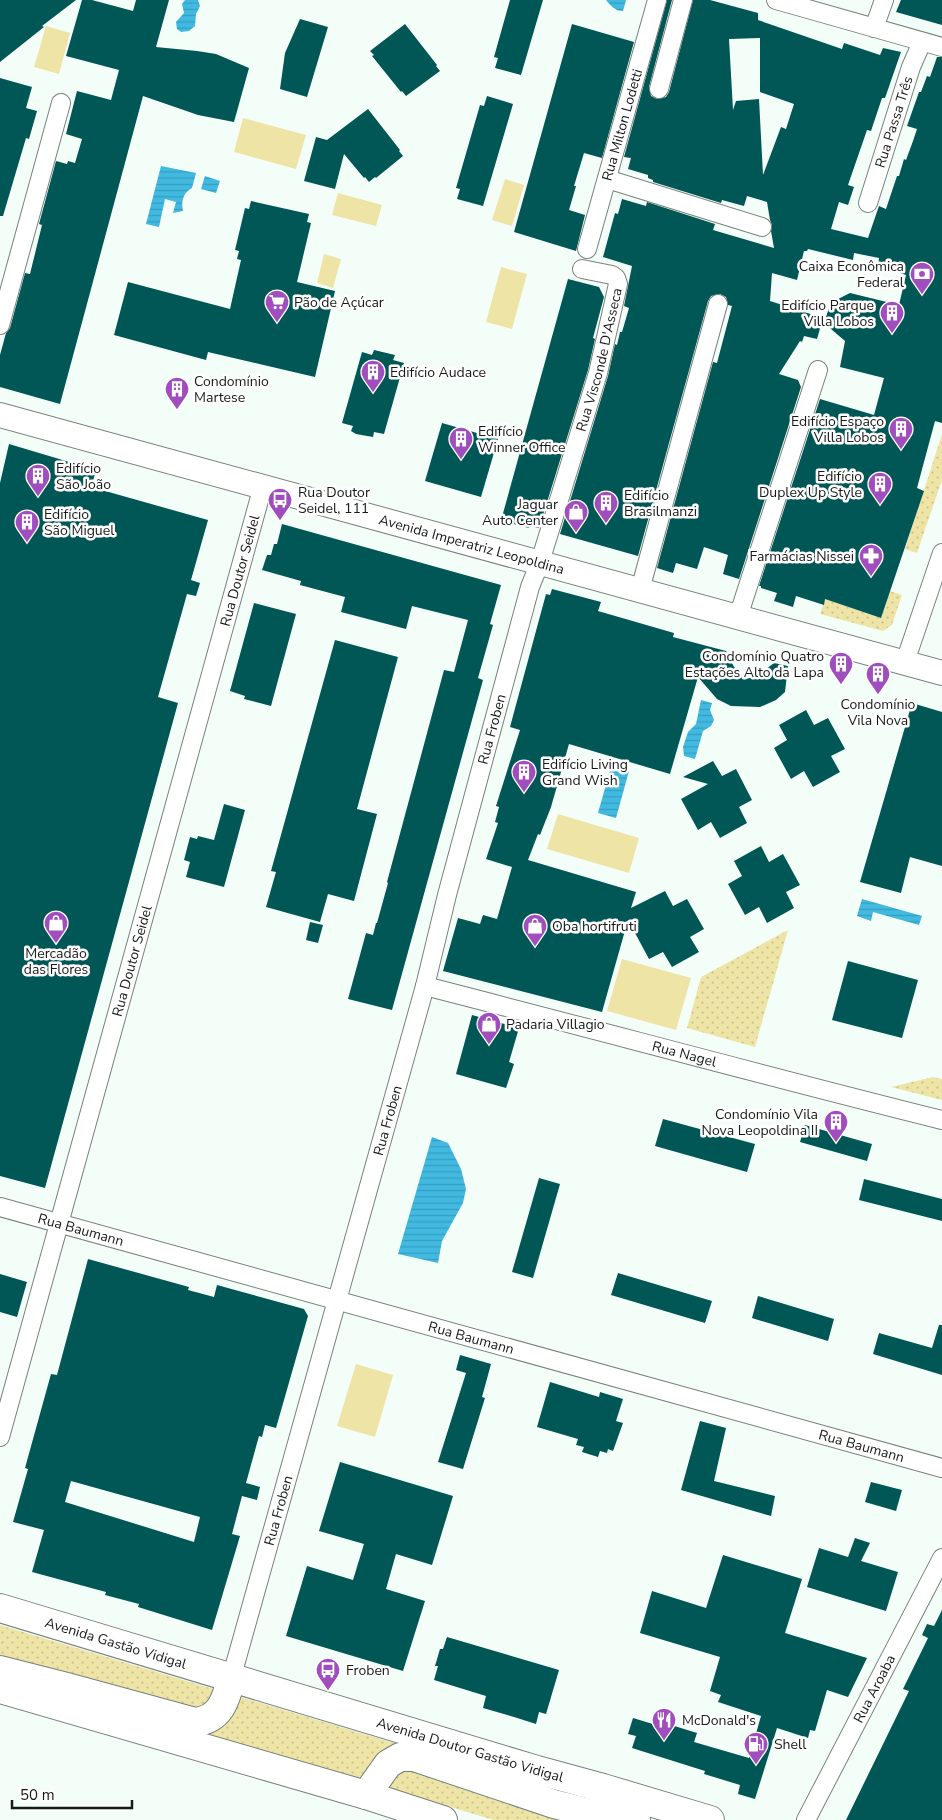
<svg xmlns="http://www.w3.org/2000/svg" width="942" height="1820" font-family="'Nunito Sans',sans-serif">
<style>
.grass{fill:#eee4a6}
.park{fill:url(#park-dots)}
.water{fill:url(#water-rules)}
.building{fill:#005755;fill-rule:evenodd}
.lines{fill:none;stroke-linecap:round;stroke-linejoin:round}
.minor-casing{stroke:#79827d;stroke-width:20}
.secondary-casing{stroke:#79827d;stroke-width:26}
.trunk-casing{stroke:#79827d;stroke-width:30}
.minor{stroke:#fff;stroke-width:18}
.secondary{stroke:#fff;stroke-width:24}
.trunk{stroke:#fff;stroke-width:28}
.labels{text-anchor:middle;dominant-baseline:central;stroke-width:5;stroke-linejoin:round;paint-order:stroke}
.street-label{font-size:14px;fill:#171a18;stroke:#fff}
.poi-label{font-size:14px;fill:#171a18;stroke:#fff;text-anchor:start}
</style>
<defs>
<pattern id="park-dots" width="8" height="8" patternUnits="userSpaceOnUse" patternTransform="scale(1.25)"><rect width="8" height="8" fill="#eee4a6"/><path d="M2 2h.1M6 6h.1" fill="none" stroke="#cbc38e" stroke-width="1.8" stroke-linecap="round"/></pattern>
<pattern id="water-rules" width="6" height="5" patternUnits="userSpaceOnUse" patternTransform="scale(1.25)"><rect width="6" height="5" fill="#41b9e0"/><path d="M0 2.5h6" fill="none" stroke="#389ebf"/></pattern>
</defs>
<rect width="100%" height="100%" fill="#f4fef8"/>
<g class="grass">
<polygon points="46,26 70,33 59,74 34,67"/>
<polygon points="243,118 306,135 296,169 234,152"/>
<polygon points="505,179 524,185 512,226 492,220"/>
<polygon points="338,193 382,205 376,226 332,215"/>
<polygon points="324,254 341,259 333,288 317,283"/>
<polygon points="501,267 527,274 512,329 486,322"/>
<polygon points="558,814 639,838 629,873 547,849"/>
<polygon points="622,959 691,978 676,1030 607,1011"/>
<polygon points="356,1364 393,1375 375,1437 337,1426"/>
</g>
<g class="park">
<polygon points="942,434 942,480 917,553 905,549"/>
<polygon points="890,591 902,595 892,625 883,631 820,614 825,599 881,618"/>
<polygon points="788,930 755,1047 687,1028 701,977"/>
<polygon points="933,1077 942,1079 942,1100 891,1087"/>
<polygon points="0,1625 651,1820 494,1820 0,1672"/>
</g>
<g class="water">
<polygon points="185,0 198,0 200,6 196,14 195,26 189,31 181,32 177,29 176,22 184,13 182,4"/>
<path d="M606 0H626L623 11C615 11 611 6 606 0Z"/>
<path d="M161 166 196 173 192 188C183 193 181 201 183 211L173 213 176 202 165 199 159 227 146 224Z"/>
<polygon points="205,176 220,181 216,193 201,189"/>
<polygon points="701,700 712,703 710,710 714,720 711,726 703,731 695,759 684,756 683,747 688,732 696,724"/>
<polygon points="611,767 629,771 616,818 598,813"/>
<polygon points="862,899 922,916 919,925 873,912 871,921 857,916"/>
<polygon points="432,1137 448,1143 461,1169 466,1189 463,1203 442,1241 438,1263 398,1254"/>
</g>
<g class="building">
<polygon points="0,0 76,0 42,26 44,27 0,62"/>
<polygon points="82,0 92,0 133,11 136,0 169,0 156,47 197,51 216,54 249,68 234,122 198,115 143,96 60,404 0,387 0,355 6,333 10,328 25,273 30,274 42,225 39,224 56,161 67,164 68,161 75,163 82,139 66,134 77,91 111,100 119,70 66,56"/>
<polygon points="510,0 543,0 521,75 495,68 498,58 494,57"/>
<path d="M667 0H672L649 87 651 96 657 99 666 97 669 92 693 0H710L758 13V20L842 49 844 43 880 55 883 48 901 52 885 98H882L871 131 867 130 848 185 854 187 848 205 839 202 831 229 868 238 879 206 886 209 897 176H899L904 159 906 160 913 141 917 129 907 126 919 92H921L927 76 930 77 937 57H942V423L935 421 917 488 924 491 881 618 825 599 824 605 796 596 793 607 774 601 777 593 761 588V586H759L820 399 874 415 884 378 840 367 845 341 824 323 829 308 834 301 850 293 899 305 906 275 878 266 879 258 854 253 853 260 808 249 807 251H804L797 280 772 273 770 301 823 318 817 339 804 336 802 342 800 341 779 374 798 380 801 387 739 579 723 574 728 555 704 547 697 569 676 563 673 573 657 568 713 362 717 363 732 306 728 305 726 297 720 294 711 296 708 301 638 556 560 534 608 376 615 344 617 345 620 332H622L629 308 624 306 632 266 603 257 615 213 618 214 622 199 646 206 647 202 715 224 713 230 774 248 771 231 772 225 770 220 767 202 747 196 744 206 722 200 721 203 653 182V180L648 178V175L628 169 631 158 624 157ZM760 38V92L794 104 786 129 781 127 763 175 759 99 736 101 733 110 729 39Z"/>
<polygon points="901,0 942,0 942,25 896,12"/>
<polygon points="300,19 328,27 307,97 280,89 285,53"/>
<polygon points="405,24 437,65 436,66 440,71 406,96 402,91 401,92 372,56 374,55 370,51"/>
<polygon points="572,24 634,42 602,158 584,153 574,186 576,186 569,210 585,215 576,251 514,232"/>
<polygon points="0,78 32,87 26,108 37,111 29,139 26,138 3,216 0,216"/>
<polygon points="487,96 513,104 483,206 457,199 460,189 456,188 480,105 484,106"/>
<polygon points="368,109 400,150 399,151 403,156 376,178 375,177 369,182 365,177 364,178 344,154 335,189 304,181 316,137 327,140"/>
<polygon points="251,201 309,214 307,222 311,223 297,282 335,291 315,377 208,352 206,360 114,335 128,282 230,309 241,260 237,259 239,251 235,250 245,208 249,209"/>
<polygon points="568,279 599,287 604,297 593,338 595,339 588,370 539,528 529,526 529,528 506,522 507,518 502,517"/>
<polygon points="374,350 395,355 393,360 404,363 384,434 374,432 373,437 356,434 351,431 353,426 342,423 362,352 372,355"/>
<polygon points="442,423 498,439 481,497 425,481"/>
<polygon points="9,444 76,464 74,468 95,474 91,487 208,520 191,580 200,583 196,596 187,594 158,697 178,703 45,1188 0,1176 0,483"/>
<polygon points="282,524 501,585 490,624 493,625 478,678 483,680 392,1010 348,999 366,933 373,935 376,923 377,923 388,883 387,882 444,670 454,672 468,620 412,606 406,629 341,612 345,597 300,585 301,581 262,570 267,555 271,555 274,544 277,544"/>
<polygon points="552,589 601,602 598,611 674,633 673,637 726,651 734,667 746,679 757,676 774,663 788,666 785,692 776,700 760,707 731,706 717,699 698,677 670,774 569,744 551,807 540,835 538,834 528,860 636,892 631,908 665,891 673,906 687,899 704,929 690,937 699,952 672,967 663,952 649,959 628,920 602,1012 443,971 458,918 480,924 483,915 497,919 512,867 486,859 498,823 495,822 499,807 496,806 520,730 510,727 546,594 550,595"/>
<polygon points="254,603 296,614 271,706 244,699 245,696 230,691"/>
<polygon points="335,640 398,657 357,809 377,814 354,901 328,894 320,922 266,907 276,872 271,871"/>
<polygon points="912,703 942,712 942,866 910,857 901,893 860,882"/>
<polygon points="806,710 814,725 828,718 845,749 831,756 840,772 813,787 804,771 791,779 774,748 787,740 779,725"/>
<polygon points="713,761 722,776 736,769 752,800 739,807 747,823 720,838 711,822 698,830 681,799 708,784 683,777"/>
<polygon points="224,804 245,810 224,887 186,877 190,862 184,860 190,837 197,839 198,836 214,840"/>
<polygon points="761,846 769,862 783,854 800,885 786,892 794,908 767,923 759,907 745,915 728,884 742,876 734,861"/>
<polygon points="310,922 323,925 318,943 306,940"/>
<polygon points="848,961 918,980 902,1038 832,1020"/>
<polygon points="472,1015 519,1028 509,1062 514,1064 506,1088 456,1074"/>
<polygon points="663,1119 755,1144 747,1172 655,1146"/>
<polygon points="805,1125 872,1144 867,1161 800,1142"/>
<polygon points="539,1178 560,1184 533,1278 512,1272"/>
<polygon points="864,1179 942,1199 942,1221 859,1200"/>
<path d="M88 1259 189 1287 188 1290 214 1297 217 1285 304 1309 308 1316 276 1428 265 1425 262 1437 259 1436 246 1483 260 1487 257 1500 242 1496 232 1534 240 1536 212 1630 138 1607 139 1604 105 1595 106 1592 32 1572 44 1530 13 1522 28 1469 25 1468 51 1374 57 1375ZM71 1481 200 1517 194 1542 65 1502Z"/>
<polygon points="618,1273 712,1301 705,1323 611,1295"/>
<polygon points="0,1274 27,1282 17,1317 0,1312"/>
<polygon points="758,1296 834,1319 828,1341 752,1318"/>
<polygon points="939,1325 942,1325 942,1375 873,1354 879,1333 932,1348"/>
<polygon points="460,1355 491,1364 482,1397 485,1398 463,1469 438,1462 466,1373 456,1370"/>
<polygon points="550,1382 599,1397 600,1392 623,1399 616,1421 623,1423 613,1451 608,1449 607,1453 600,1451 598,1457 582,1452 584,1447 576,1445 578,1439 537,1427"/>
<polygon points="700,1421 726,1428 714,1481 775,1496 771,1516 681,1490"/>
<polygon points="340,1462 453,1496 432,1565 396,1554 386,1589 425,1601 403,1671 286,1636 307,1566 353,1580 364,1544 319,1531"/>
<polygon points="871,1482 902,1490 896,1511 865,1502"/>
<polygon points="855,1538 870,1543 861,1561 898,1572 886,1611 807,1587 819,1548 848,1557"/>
<polygon points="723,1555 802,1579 785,1633 867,1658 848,1697 827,1690 815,1731 810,1730 808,1738 777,1728 755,1799 738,1794 740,1785 704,1774 705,1771 632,1748 636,1736 628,1734 633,1718 666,1728 668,1724 697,1733 694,1742 749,1758 761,1716 718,1702 721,1695 710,1691 720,1657 640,1633 652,1591 706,1608"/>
<polygon points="942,1610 942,1820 846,1820 909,1691 903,1689 928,1638 922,1635 927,1624 934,1626"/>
<polygon points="447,1637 559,1670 546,1714 539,1712 536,1724 514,1717 483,1708 486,1696 434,1680 438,1666 435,1666 440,1649 443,1649"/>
</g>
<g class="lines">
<defs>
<g id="minor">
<polyline points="776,0 942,47"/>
<polyline points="874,28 884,0"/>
<polyline points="659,89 683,0"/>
<polyline points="607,179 762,227"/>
<path id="s1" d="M868 203 911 67 922 42"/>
<path id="s2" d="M587 249 657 0"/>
<polyline points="0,325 61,103"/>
<polyline points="640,590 718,304"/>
<polyline points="738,617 818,370"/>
<polyline points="905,662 942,553"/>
<path id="s3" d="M425 986C597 1030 769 1077 942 1120"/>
<path id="s4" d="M0 1207 942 1468"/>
<path id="s5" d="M0 1437 263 486"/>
<path id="s6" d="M231 1679 425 986 447 895 530 587 540 562 598 373 618 284 616 278 612 275 582 269"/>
<path id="s7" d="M806 1820 942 1558"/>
</g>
<g id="secondary">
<path id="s8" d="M0 415 942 673"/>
</g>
<g id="trunk">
<path id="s9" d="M0 1608 537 1770 603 1788 710 1820"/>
<path d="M0 1670 67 1687 195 1722C220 1720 226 1700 231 1679"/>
<polyline points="0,1689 366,1795 443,1820"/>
<polyline points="366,1795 388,1764 400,1757 414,1757 554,1804 586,1812 636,1820"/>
</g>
</defs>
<use href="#minor" class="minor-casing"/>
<use href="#secondary" class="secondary-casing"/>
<use href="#trunk" class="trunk-casing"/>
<use href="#minor" class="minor"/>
<use href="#secondary" class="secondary"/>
<use href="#trunk" class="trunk"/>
</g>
<defs>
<symbol id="bank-pin" viewBox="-11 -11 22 30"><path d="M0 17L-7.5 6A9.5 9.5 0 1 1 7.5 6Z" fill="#a04ebe" stroke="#fff"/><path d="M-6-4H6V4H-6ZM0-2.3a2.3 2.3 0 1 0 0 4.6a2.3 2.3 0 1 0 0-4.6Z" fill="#fff"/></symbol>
<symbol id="supermarket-pin" viewBox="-11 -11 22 30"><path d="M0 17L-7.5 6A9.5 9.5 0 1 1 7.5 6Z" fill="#a04ebe" stroke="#fff"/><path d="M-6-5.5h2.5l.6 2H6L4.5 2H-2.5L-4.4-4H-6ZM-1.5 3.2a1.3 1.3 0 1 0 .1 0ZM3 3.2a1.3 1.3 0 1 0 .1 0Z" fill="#fff"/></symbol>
<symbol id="building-pin" viewBox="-11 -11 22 30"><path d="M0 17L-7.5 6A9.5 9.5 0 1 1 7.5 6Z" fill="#a04ebe" stroke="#fff"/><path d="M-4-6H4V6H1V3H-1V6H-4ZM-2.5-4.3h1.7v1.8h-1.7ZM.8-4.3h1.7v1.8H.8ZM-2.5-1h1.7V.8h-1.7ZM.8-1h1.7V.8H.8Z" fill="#fff"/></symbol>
<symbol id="bus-pin" viewBox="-11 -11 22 30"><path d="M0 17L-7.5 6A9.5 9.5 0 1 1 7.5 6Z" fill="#a04ebe" stroke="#fff"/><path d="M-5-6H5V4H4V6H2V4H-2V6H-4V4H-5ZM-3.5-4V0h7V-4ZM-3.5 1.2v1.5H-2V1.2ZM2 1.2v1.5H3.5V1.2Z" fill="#fff"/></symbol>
<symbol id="shop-pin" viewBox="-11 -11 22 30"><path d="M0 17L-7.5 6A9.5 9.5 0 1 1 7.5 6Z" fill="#a04ebe" stroke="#fff"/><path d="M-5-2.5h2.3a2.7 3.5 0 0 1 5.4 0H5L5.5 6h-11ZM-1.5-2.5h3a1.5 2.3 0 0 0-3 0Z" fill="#fff"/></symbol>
<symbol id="pharmacy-pin" viewBox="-11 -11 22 30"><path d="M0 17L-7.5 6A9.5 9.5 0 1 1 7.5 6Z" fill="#a04ebe" stroke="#fff"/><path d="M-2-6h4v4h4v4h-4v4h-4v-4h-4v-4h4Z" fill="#fff"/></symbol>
<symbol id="restaurant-pin" viewBox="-11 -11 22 30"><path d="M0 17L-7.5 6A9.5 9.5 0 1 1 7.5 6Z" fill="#a04ebe" stroke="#fff"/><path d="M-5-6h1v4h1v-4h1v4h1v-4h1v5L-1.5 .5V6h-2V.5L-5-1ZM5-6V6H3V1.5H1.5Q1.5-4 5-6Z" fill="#fff"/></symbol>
<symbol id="fuel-pin" viewBox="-11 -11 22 30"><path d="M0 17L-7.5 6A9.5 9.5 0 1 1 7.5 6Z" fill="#a04ebe" stroke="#fff"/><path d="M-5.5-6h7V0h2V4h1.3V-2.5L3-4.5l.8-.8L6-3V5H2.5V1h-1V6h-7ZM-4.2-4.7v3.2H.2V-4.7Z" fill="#fff"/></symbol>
</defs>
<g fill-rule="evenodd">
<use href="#bank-pin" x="908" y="260" width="28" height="38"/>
<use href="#supermarket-pin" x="263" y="288" width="28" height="38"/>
<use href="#building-pin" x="878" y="299" width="28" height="38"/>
<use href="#building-pin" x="359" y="358" width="28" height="38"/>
<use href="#building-pin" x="163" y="375" width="28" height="38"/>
<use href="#building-pin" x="887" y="415" width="28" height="38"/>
<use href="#building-pin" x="447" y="425" width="28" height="38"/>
<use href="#building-pin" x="24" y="462" width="28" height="38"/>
<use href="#building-pin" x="866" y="470" width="28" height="38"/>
<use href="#bus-pin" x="266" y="486" width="28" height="38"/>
<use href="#building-pin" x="592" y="489" width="28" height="38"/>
<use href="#shop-pin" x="562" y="498" width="28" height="38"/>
<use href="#building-pin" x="13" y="508" width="28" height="38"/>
<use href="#pharmacy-pin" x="857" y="542" width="28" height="38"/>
<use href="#building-pin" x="827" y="650" width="28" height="38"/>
<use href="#building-pin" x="864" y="660" width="28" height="38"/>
<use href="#building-pin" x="510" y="758" width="28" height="38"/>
<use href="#shop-pin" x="42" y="909" width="28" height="38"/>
<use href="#shop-pin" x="521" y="912" width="28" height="38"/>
<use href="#shop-pin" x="475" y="1010" width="28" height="38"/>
<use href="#building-pin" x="822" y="1108" width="28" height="38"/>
<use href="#bus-pin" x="314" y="1656" width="28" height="38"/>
<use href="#restaurant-pin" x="650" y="1706" width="28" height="38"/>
<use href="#fuel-pin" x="742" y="1730" width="28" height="38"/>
</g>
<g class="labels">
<g class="street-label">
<text stroke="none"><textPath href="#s1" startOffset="85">Rua Passa Três</textPath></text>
<text stroke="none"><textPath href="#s2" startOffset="129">Rua Milton Lodetti</textPath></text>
<text stroke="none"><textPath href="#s6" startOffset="1370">Rua Visconde D'Asseca</textPath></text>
<text stroke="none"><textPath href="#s8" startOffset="489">Avenida Imperatriz Leopoldina</textPath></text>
<text stroke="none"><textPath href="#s5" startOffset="899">Rua Doutor Seidel</textPath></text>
<text stroke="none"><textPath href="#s6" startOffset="985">Rua Froben</textPath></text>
<text stroke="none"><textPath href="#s5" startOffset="494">Rua Doutor Seidel</textPath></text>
<text stroke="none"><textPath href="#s3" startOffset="268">Rua Nagel</textPath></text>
<text stroke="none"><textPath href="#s6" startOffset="580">Rua Froben</textPath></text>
<text stroke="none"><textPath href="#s4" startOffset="84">Rua Baumann</textPath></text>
<text stroke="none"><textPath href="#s4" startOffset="489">Rua Baumann</textPath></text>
<text stroke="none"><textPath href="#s4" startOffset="894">Rua Baumann</textPath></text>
<text stroke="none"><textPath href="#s6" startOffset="175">Rua Froben</textPath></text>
<text stroke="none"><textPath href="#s9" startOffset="121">Avenida Gastão Vidigal</textPath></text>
<text stroke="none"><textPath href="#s7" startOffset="148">Rua Aroaba</textPath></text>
<text stroke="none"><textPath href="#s9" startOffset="491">Avenida Doutor Gastão Vidigal</textPath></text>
</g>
<g class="poi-label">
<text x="904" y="266" text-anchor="end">Caixa Econômica<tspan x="904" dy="16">Federal</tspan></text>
<text x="294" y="302">Pão de Açúcar</text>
<text x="874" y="305" text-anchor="end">Edifício Parque<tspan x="874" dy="16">Villa Lobos</tspan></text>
<text x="390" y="372">Edifício Audace</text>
<text x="194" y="381">Condomínio<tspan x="194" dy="16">Martese</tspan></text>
<text x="884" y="421" text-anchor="end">Edifício Espaço<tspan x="884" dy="16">Villa Lobos</tspan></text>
<text x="478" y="431">Edifício<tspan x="478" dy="16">Winner Office</tspan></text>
<text x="56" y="468">Edifício<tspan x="56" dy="16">São João</tspan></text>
<text x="862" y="476" text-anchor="end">Edifício<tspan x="862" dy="16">Duplex Up Style</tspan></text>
<text x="298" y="492">Rua Doutor<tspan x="298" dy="16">Seidel, 111</tspan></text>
<text x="624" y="495">Edifício<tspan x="624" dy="16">Brasilmanzi</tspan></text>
<text x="558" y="504" text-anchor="end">Jaguar<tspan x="558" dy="16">Auto Center</tspan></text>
<text x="44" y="514">Edifício<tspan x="44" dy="16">São Miguel</tspan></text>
<text x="854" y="556" text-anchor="end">Farmácias Nissei</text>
<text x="824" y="656" text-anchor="end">Condomínio Quatro<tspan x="824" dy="16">Estações Alto da Lapa</tspan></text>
<text x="878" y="704" text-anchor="middle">Condomínio<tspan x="878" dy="16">Vila Nova</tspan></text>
<text x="542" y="764">Edifício Living<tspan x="542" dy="16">Grand Wish</tspan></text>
<text x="552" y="926">Oba hortifruti</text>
<text x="56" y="953" text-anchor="middle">Mercadão<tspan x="56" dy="16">das Flores</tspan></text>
<text x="506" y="1024">Padaria Villagio</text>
<text x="818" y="1114" text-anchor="end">Condomínio Vila<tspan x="818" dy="16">Nova Leopoldina II</tspan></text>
<text x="346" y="1670">Froben</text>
<text x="682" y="1720">McDonald's</text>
<text x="774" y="1744">Shell</text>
</g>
</g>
<path d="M12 1800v8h120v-8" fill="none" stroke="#171a18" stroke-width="2.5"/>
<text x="20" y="1800" font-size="15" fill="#171a18" stroke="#ffffff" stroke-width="4" paint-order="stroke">50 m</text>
</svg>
